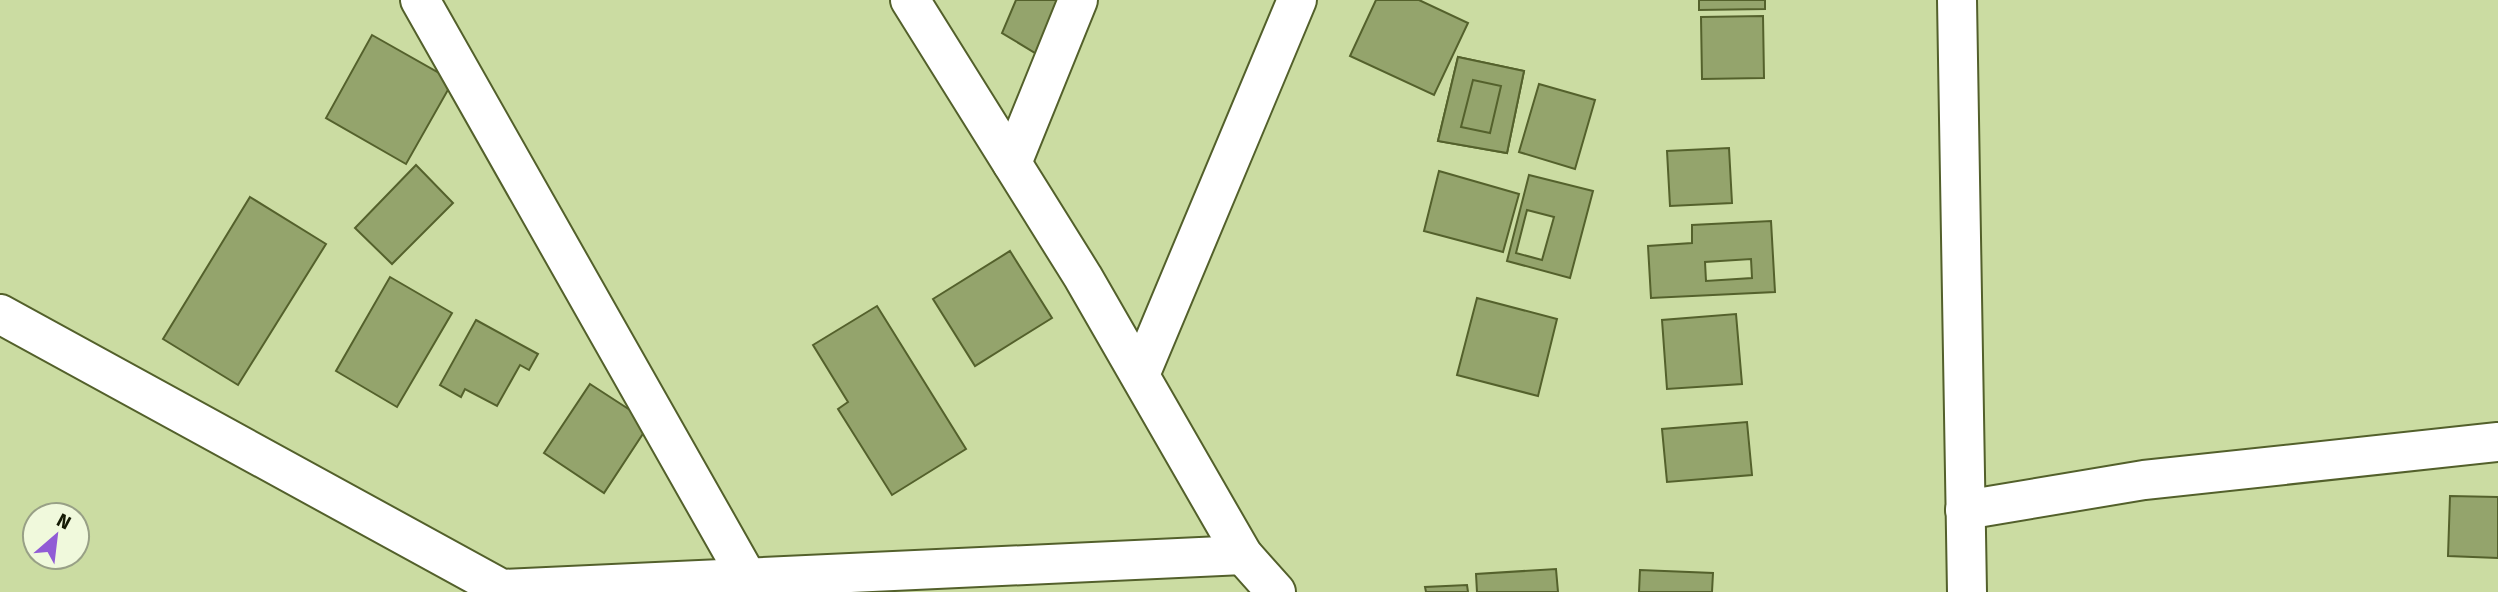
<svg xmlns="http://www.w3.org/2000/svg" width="2498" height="592" font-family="'Fira Sans',sans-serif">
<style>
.building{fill:#94a46c;stroke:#54612c;stroke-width:2;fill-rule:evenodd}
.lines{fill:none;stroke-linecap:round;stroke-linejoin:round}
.minor-casing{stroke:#53602b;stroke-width:42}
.minor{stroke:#fff;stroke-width:38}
</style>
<rect width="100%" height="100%" fill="#cbdca2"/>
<g class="building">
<polygon points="1016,0 1064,0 1040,56 1002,33"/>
<polygon points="1376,0 1419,0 1468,23 1434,95 1350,56"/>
<polygon points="1699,0 1765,0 1765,9 1699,10"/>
<polygon points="1763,16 1764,78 1702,79 1701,17"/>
<polygon points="372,35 453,81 406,164 326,118"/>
<path d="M1458 57 1524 71 1507 153 1438 141ZM1473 80 1501 86 1490 133 1461 127Z"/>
<polygon points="1458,57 1524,71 1507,153 1438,141"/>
<polygon points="1473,80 1501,86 1490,133 1461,127"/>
<polygon points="1539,84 1595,100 1575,169 1519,152"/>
<polygon points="1729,148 1732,203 1670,206 1667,151"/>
<polygon points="416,165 453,203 392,264 355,228"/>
<polygon points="1439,171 1519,194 1503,252 1424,231"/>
<path d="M1529 175 1593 191 1570 278 1507 261ZM1527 210 1554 217 1542 260 1516 253Z"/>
<polygon points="250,197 326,244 238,385 163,339"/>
<path d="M1771 221 1775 292 1651 298 1648 246 1692 243V225ZM1751 259 1752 278 1706 281 1705 262Z"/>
<polygon points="1010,251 1052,318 975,366 933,299"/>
<polygon points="390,277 452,313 397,407 336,371"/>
<polygon points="1477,298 1557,319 1538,396 1457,375"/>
<polygon points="877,306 966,449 892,495 838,409 848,402 813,345"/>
<polygon points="1736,314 1742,384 1667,389 1662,320"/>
<polygon points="476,320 538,354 529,370 520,365 497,406 465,389 461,397 440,385"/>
<polygon points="590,384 650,423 604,493 544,453"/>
<polygon points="1747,422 1752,475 1667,482 1662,429"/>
<polygon points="2450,496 2498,497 2498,558 2448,556"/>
<polygon points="1556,569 1558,592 1477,592 1476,574"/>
<polygon points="1640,570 1713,573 1712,592 1639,592"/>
<polygon points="1467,585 1468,592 1426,592 1425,587"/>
</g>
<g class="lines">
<defs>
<g id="minor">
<polyline points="420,0 747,577"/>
<polyline points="910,0 1083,277 1243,555 1276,592"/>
<polyline points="1957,0 1967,592"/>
<polyline points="1012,163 1078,0"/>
<polyline points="0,314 502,589 1243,555"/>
<polyline points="1140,375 1297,0"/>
<polyline points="1965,510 2144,480 2498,442"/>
</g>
</defs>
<use href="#minor" class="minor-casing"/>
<use href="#minor" class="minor"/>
</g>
<g transform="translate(56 536) rotate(28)"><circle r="33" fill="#f0f9dc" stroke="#98a086" stroke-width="2"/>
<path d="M0-5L12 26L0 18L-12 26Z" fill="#915cd5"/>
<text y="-10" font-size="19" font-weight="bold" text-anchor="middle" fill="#151b05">N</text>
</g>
</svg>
